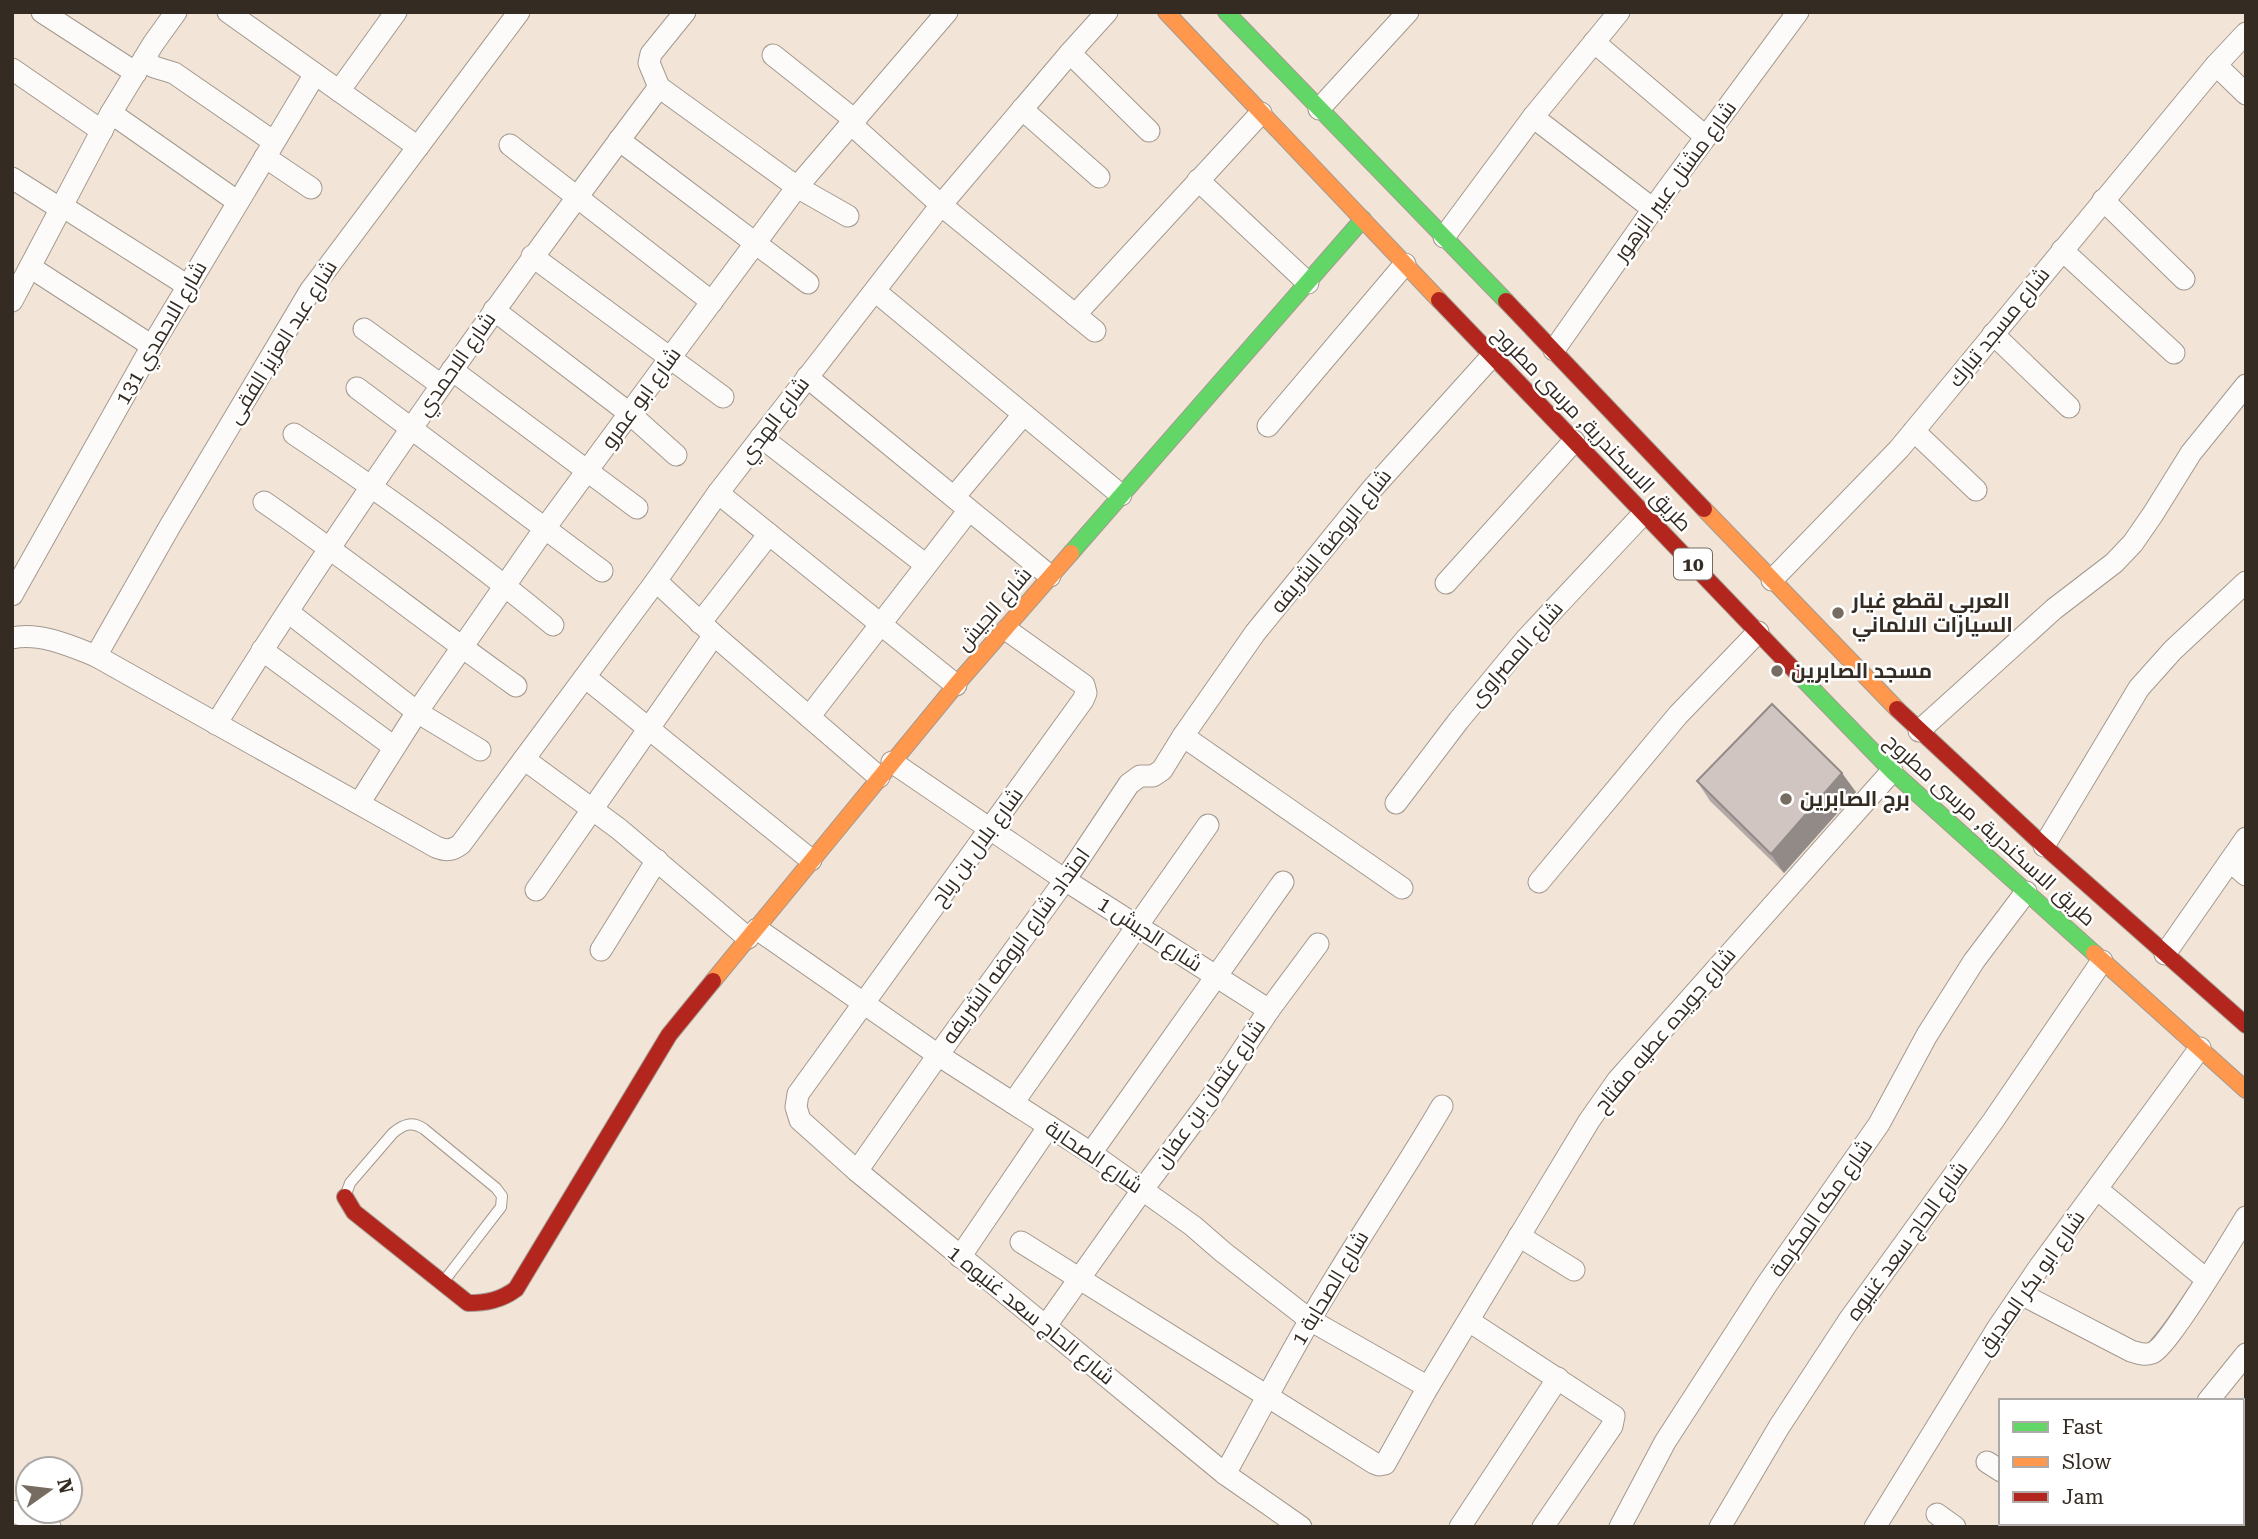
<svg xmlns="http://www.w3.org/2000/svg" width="2258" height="1539" font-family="'Roboto Serif',Cairo,serif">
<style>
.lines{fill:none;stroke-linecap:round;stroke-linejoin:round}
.lane-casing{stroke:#a3998f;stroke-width:12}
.street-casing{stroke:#a3998f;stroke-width:23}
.fast-casing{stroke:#a3998f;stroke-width:18}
.slow-casing{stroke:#a3998f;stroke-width:18}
.jam-casing{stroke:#a3998f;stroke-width:18}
.lane{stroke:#fdfbf9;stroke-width:10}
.street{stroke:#fdfbf9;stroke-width:21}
.fast{stroke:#63d668;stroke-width:16}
.slow{stroke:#ff974d;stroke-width:16}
.jam{stroke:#b3261e;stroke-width:16}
.wall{fill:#b4a9a6}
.shaded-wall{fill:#928a87}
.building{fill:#d1c5c1;stroke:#928a87;stroke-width:2}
.poi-dot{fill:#766c61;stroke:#fff;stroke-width:2.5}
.labels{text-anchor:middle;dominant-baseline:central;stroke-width:5;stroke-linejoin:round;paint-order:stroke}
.shield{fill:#fff;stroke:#716b64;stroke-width:2}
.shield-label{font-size:19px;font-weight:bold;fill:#342b22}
.street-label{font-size:21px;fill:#342b22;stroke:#fff}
.poi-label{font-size:21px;font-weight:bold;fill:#342b22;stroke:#fff;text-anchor:start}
</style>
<rect width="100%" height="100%" fill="#f2e5d7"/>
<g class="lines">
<defs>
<path id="lane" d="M345 1197 350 1183 393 1133C404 1124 412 1121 424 1129L496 1188 502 1196 501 1207 444 1281"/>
<g id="street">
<polyline points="42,12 136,73"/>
<polyline points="228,12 418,147"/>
<polyline points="1594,42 1706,137"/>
<polyline points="1070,53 1149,131"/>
<polyline points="773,55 856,121"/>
<polyline points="144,59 154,67 174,73 274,142"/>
<polyline points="2216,65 2246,94"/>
<polyline points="12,69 102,131"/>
<polyline points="659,87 797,187 848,216"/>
<polyline points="339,91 396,12"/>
<polyline points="1022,109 1099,177"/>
<polyline points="1319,109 1408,12"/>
<polyline points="111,113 238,202"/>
<polyline points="1533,117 1653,209"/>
<polyline points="852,125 941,205 1095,331"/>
<polyline points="619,140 808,283"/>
<polyline points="510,145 712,302"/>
<polyline points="265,157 311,188"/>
<polyline points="12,178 61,209"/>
<polyline points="1198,180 1308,283"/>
<polyline points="2103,200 2184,279"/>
<polyline points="62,206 188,286"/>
<polyline points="1444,237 1533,117 1619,12"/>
<polyline points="2062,250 2174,353"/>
<polyline points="532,256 723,397"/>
<polyline points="30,267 152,346"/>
<polyline points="875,291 1121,495"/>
<polyline points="12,301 111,113 153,44 176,12"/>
<polyline points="494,310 629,413 676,455"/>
<polyline points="1075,315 1261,113"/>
<polyline points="364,329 441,385"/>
<polyline points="1993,334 2069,407"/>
<polyline points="1554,350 1663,195 1798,12"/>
<polyline points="452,370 637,508"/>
<polyline points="807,377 1050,576"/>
<polyline points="357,388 602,571"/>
<polyline points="1268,426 1405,264"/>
<polyline points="1914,431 1976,490"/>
<path d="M294 434C384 494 470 556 553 625"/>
<polyline points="761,437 926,565"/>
<polyline points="718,493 956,685"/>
<polyline points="954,497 1023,415"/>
<path d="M264 502C350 561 431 626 516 686"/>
<polyline points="1772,580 1899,449 2216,65 2246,33"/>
<polyline points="656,581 714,635 879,777"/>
<polyline points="1446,583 1574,441"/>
<polyline points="12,595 152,346 315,74"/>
<polyline points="288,612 417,712 480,750"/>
<polyline points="700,623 769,534"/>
<polyline points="1007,630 1084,685 1086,693 1083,700 798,1094 796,1107 800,1120 857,1171 1225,1474 1301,1527"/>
<path d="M12 638C40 632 71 646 96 656L436 847C446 851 452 851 461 844L656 581 718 493 941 205 1070 53 1107 12"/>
<polyline points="262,650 394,747"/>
<polyline points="96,656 170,526 310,291 519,12"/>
<polyline points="585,677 811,860"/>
<polyline points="809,717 969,510"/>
<path d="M216 724C353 504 504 294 659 87L649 63 651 54 685 12"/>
<polyline points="1919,731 2054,609 2114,563 2133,543 2153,514 2191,453 2246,385"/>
<polyline points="1183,736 1402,888"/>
<polyline points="524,759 619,829 748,938"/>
<polyline points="892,762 1065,880 1269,1010"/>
<polyline points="360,802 417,712 545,528 670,358 797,187 947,12"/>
<polyline points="1396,803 1459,720 1526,639 1644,513"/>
<polyline points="2044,846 2139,688 2173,650 2246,582"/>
<polyline points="2230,861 2246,875"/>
<polyline points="1539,882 1678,715 1758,632"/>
<polyline points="536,890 714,635"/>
<polyline points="757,929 938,1055 1091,1153 1193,1226 1223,1252 1310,1320 1428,1387"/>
<polyline points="601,950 657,860"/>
<polyline points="2165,954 2246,838"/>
<polyline points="1013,1103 1208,825"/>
<polyline points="1091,1153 1283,882"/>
<polyline points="857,1171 938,1055 1065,880 1129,784 1140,776 1153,776 1162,770 1183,736 1255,633 1372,489 1492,356"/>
<polyline points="2097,1189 2206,1279"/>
<polyline points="1519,1236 1574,1270"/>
<polyline points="1021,1242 1374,1463 1379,1465 1385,1464 1428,1387 1589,1121 1617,1081 1892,771"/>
<polyline points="960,1257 1049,1126"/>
<path d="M2021 1294 2131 1351C2138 1353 2144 1356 2152 1353 2167 1348 2233 1238 2246 1217"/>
<polyline points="1469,1321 1614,1416 1612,1426 1543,1527"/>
<polyline points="1045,1327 1143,1189 1208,1102 1269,1010 1318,944"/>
<polyline points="2208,1401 2246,1354"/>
<polyline points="1987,1462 2001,1471"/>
<path d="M1225 1474C1253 1423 1281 1370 1310 1320 1352 1247 1400 1178 1442 1106"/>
<polyline points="12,1511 50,1527"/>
<polyline points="1937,1514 1955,1527"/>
<polyline points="2078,1523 2083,1527"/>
<polyline points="1460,1527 1558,1378"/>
<polyline points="1620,1527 1665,1442 1767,1284 1879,1124 1927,1035 1974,961 2026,892"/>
<polyline points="1720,1527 1779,1427 1849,1320 1993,1121 2102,961"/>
<polyline points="1875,1527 1997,1329 2040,1266 2200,1048"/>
<polyline points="2114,1527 2116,1523"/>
</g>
<g id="fast">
<polyline points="1226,12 1506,301"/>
<polyline points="1071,553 1363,219"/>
<polyline points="1796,672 1892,771 2094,953"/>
</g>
<g id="slow">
<polyline points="1166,12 1439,300"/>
<polyline points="1704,509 1897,709"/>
<polyline points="2094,953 2246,1090"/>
<polyline points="713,981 956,685 1071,553"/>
</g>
<g id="jam">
<polyline points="1439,300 1796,672"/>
<polyline points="1506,301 1704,509"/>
<polyline points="1897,709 2044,846 2246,1025"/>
<path d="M345 1197 354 1212 468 1303C487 1303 501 1300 516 1289L669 1035 713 981"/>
</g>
</defs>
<use href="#lane" class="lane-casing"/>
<use href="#street" class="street-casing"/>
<use href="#fast" class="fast-casing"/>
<use href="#slow" class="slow-casing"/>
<use href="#jam" class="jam-casing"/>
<use href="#lane" class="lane"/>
<use href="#street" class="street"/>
<use href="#fast" class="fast"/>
<use href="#slow" class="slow"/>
<use href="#jam" class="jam"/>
</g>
<polygon class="wall" points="1697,781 1856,792 1784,873 1710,801"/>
<polygon class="shaded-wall" points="1842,773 1856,792 1784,873 1771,854"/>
<polygon class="building" points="1772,704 1842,773 1771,854 1697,781"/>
<g class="poi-dot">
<circle cx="1838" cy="613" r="7"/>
<circle cx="1777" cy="671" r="7"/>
<circle cx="1786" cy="799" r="7"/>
</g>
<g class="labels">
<rect class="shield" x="1674" y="548.5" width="38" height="31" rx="5"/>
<g class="shield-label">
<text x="1693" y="564">10</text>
</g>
<g class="street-label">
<text transform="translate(1675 181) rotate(-54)">شارع مشتل عبير الزهور</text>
<text transform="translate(1999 327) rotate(-51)">شارع مسجد تبارك</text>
<text transform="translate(161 333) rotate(-60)">شارع الاحمدي 131</text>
<text transform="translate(282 342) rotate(-58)">شارع عبد العزيز الفقى</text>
<text transform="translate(456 364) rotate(-55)">شارع الاحمدي</text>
<text transform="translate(641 398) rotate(-54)">شارع ابو عمرو</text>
<text transform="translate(774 420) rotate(-53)">شارع الهدي</text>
<text transform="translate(1592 429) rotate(46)">طريق الاسكندرية, مرسى مطروح</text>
<text transform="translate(1331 541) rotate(-51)">شارع الروضة الشريفه</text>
<text transform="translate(994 609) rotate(-49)">شارع الجيش</text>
<text transform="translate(1516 654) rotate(-49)">شارع المصراوى</text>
<text transform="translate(1990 830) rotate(42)">طريق الاسكندرية, مرسى مطروح</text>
<text transform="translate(977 847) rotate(-54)">شارع بلال بن رباح</text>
<text transform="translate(1150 934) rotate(33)">شارع الجيش 1</text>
<text transform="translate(1016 946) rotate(-54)">امتداد شارع الروضه الشريفه</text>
<text transform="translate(1665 1030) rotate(-50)">شارع جويده عطيه مفتاح</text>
<text transform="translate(1210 1094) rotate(-55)">شارع عثمان بن عفان</text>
<text transform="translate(1094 1157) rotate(34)">شارع الصحابة</text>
<text transform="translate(1821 1208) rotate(-55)">شارع مكه المكرمة</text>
<text transform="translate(1907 1241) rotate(-54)">شارع الحاج سعد غنيوه</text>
<text transform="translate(2031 1283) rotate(-55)">شارع ابو بكر الصديق</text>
<text transform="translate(1330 1288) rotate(-59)">شارع الصحابة 1</text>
<text transform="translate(1031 1315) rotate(39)">شارع الحاج سعد غنيوه 1</text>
</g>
<g class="poi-label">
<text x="1852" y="601">العربي لقطع غيار<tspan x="1852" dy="24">السيارات الالماني</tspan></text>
<text x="1791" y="671">مسجد الصابرين</text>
<text x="1800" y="799">برج الصابرين</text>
</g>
</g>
<rect width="2258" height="1539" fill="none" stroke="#342b22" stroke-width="28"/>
<rect x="1999" y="1399" width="245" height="126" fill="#ffffff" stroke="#aeaaa7" stroke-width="2"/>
<rect x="2013" y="1422" width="35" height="10" fill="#63d668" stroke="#aeaaa7" stroke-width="2"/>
<text x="2062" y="1434" font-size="21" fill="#342b22">Fast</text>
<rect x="2013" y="1457" width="35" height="10" fill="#ff974d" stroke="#aeaaa7" stroke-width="2"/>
<text x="2062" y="1469" font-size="21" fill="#342b22">Slow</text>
<rect x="2013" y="1492" width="35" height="10" fill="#b3261e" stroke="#aeaaa7" stroke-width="2"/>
<text x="2062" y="1504" font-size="21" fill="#342b22">Jam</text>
<g transform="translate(49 1490) rotate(76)"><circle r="33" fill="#ffffff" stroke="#aeaaa7" stroke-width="2"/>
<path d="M0-5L12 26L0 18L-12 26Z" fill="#766c61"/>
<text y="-10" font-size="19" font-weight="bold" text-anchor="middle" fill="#342b22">N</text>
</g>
</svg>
